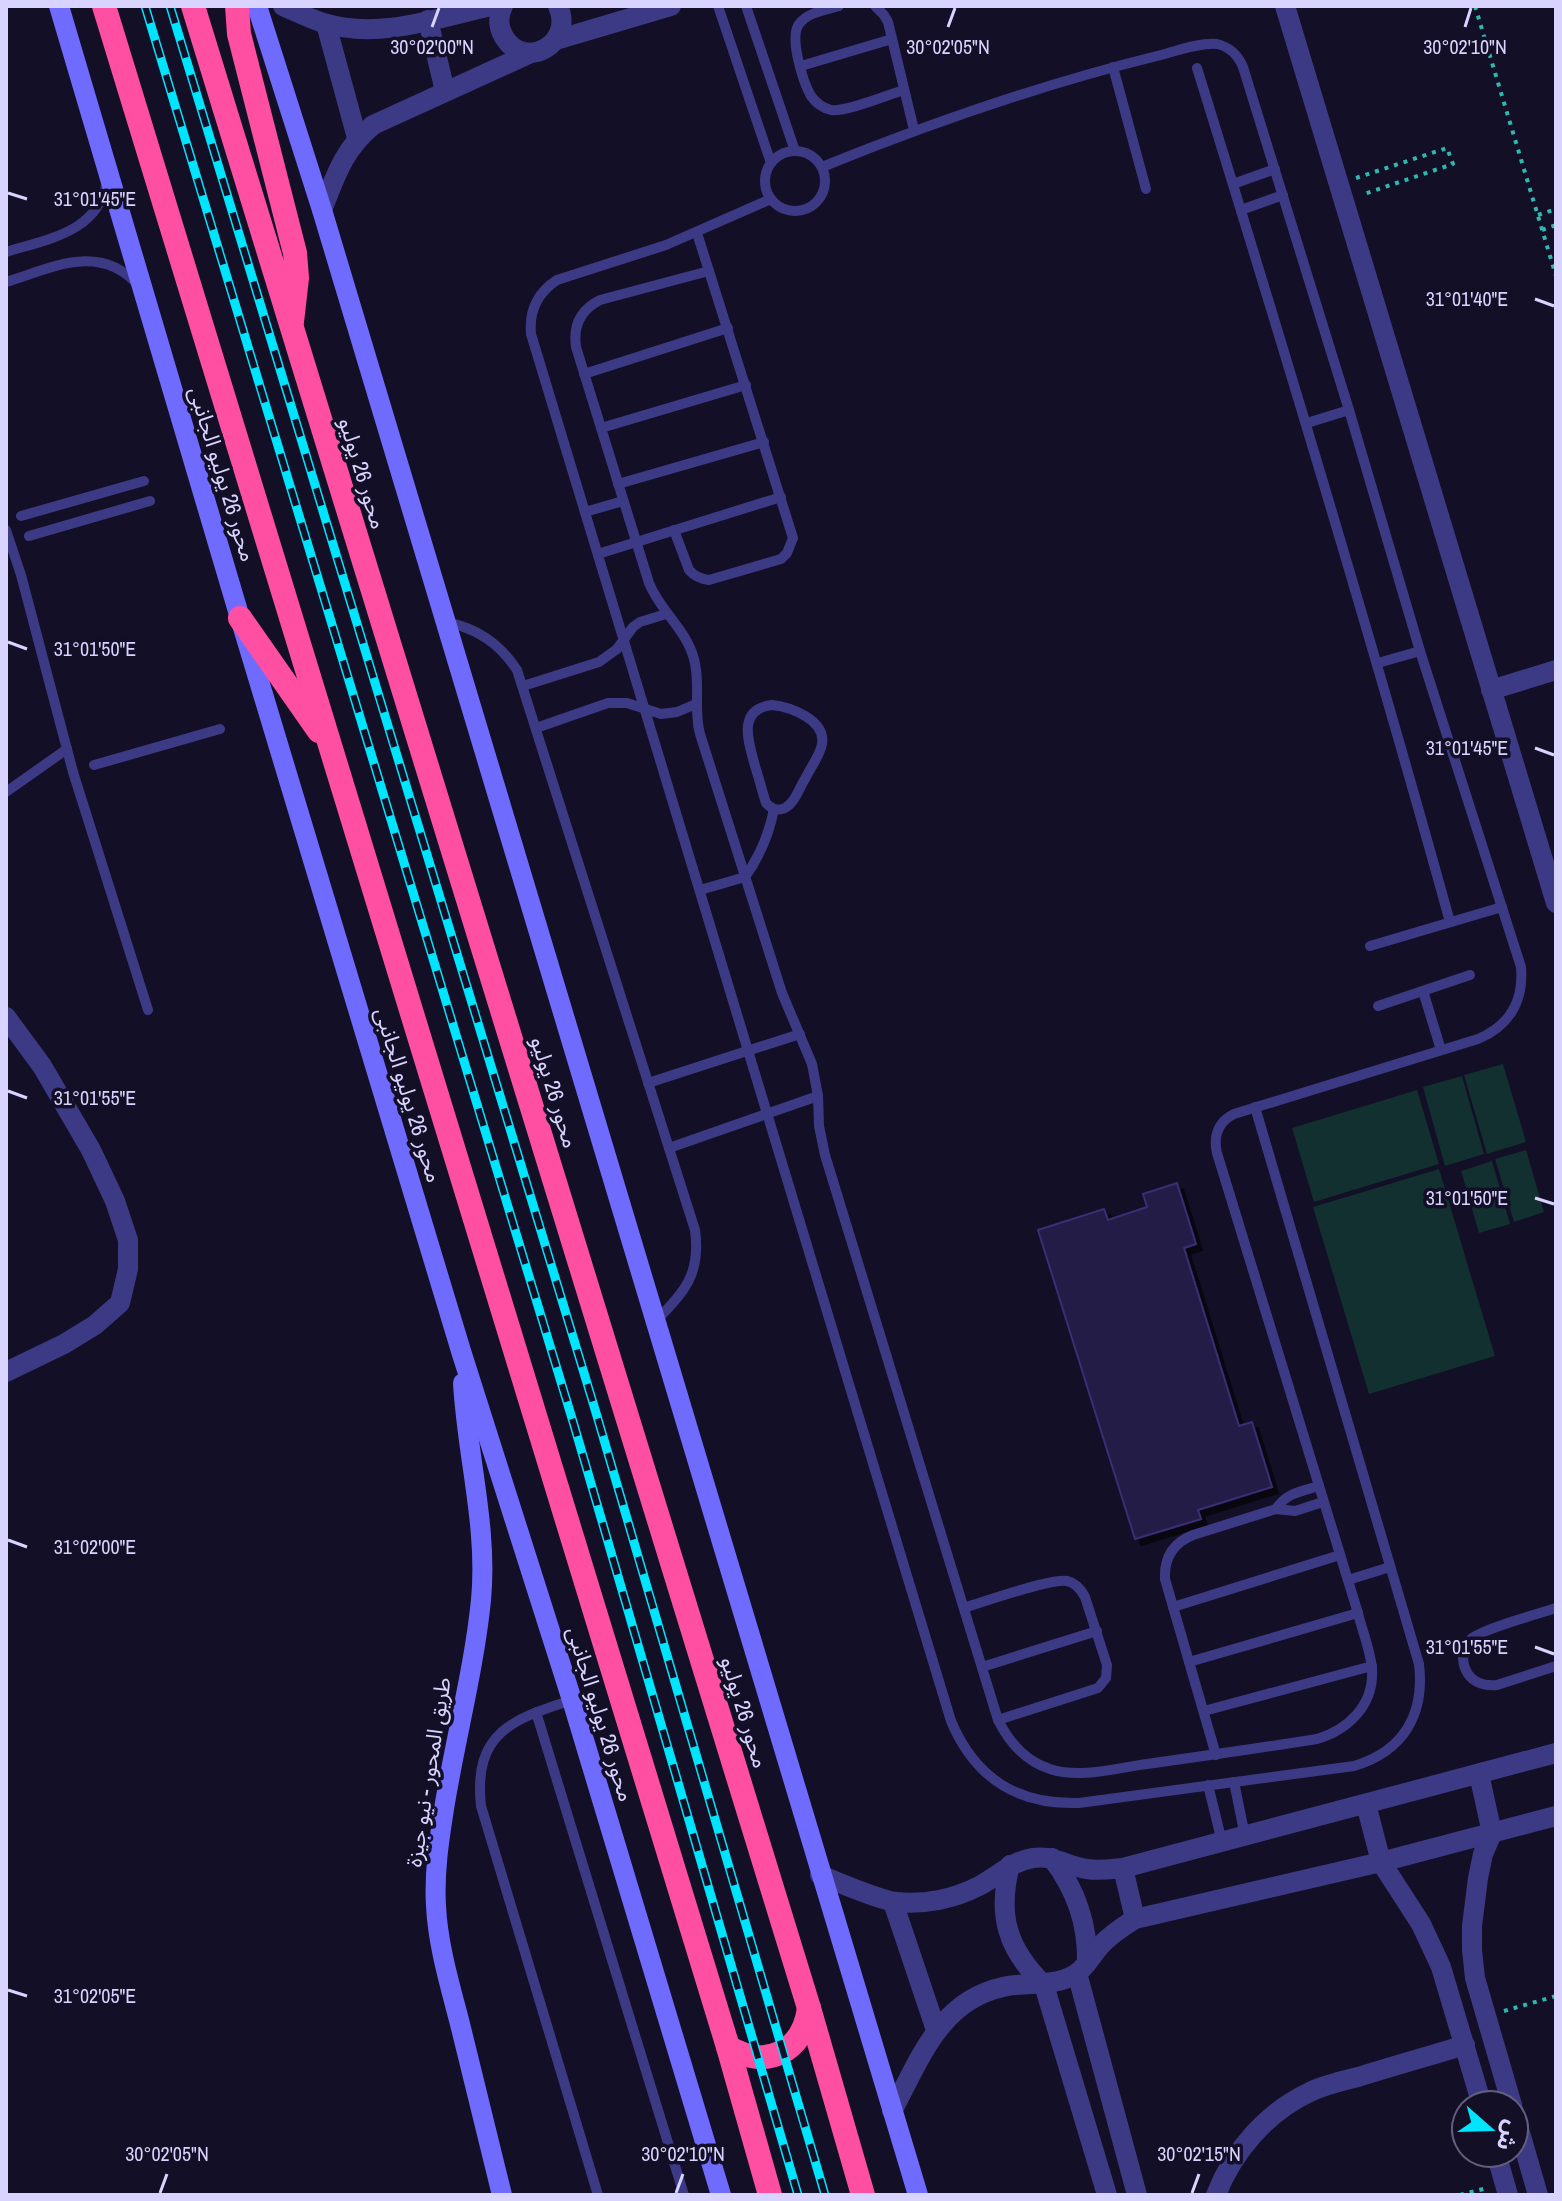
<svg xmlns="http://www.w3.org/2000/svg" width="1562" height="2201" font-family="'Archivo Narrow','Noto Sans Arabic',sans-serif">
<style>
.green{fill:#12302f}
.building{fill:#241b47;stroke:#3b2d73;stroke-width:2;filter:url(#shadow)}
.lines{fill:none;stroke-linecap:round;stroke-linejoin:round}
.path{stroke:#2fb8b0;stroke-width:4;stroke-dasharray:4 6;stroke-linecap:butt}
.lane{stroke:#3d3a85;stroke-width:10}
.street{stroke:#3d3a85;stroke-width:20}
.secondary{stroke:#6f6bff;stroke-width:20}
.highway{stroke:#ff4fa3;stroke-width:24}
.rail-casing{stroke:#00e5ff;stroke-width:9}
.rail{stroke:#130f26;stroke-width:6;stroke-dasharray:18;stroke-linecap:butt}
.ticks{fill:none;stroke:#d9d4ff;stroke-width:3}
.labels{text-anchor:middle;dominant-baseline:central;stroke-width:7;stroke-linejoin:round;paint-order:stroke}
.street-label{font-size:22px;fill:#d9d4ff;stroke:#130f26}
.ticks-label{font-size:20px;text-anchor:middle;fill:#d9d4ff;stroke:#130f26;stroke-width:7;stroke-linejoin:round;paint-order:stroke}
</style>
<defs>
<filter id="shadow"><feDropShadow dx="6" dy="6" stdDeviation="0" flood-color="#0009"/></filter>
</defs>
<rect width="100%" height="100%" fill="#130f26"/>
<g class="green">
<polygon points="1503,1064 1526,1142 1487,1154 1464,1075"/>
<polygon points="1462,1076 1484,1154 1445,1166 1423,1087"/>
<polygon points="1417,1090 1439,1164 1314,1202 1292,1128"/>
<polygon points="1526,1150 1544,1212 1514,1222 1495,1159"/>
<polygon points="1492,1161 1510,1224 1479,1233 1461,1171"/>
<polygon points="1439,1169 1495,1356 1369,1394 1313,1207"/>
</g>
<polygon class="building" points="1177,1183 1196,1244 1184,1248 1239,1426 1252,1422 1272,1487 1198,1510 1201,1519 1135,1539 1038,1230 1104,1209 1108,1220 1147,1207 1143,1194"/>
<g class="lines">
<g class="path">
<polyline points="1475,6 1556,276"/>
<polyline points="1356,178 1447,148 1453,164 1364,194"/>
<polyline points="1538,215 1556,209"/>
<polyline points="1542,230 1556,225"/>
<polyline points="1504,2011 1556,1996"/>
<polyline points="1460,2195 1487,2188"/>
</g>
<g class="lane">
<polyline points="718,6 771,163"/>
<polyline points="746,6 795,151"/>
<path d="M839 6C826 10 808 12 799 24 789 38 803 82 811 96 816 103 823 108 831 110 847 112 887 95 904 90"/>
<polyline points="875,6 884,15 888,22 914,130"/>
<polyline points="801,66 892,39"/>
<polyline points="1113,67 1146,189"/>
<path d="M1197 68C1285 352 1371 636 1450 922"/>
<circle cx="795" cy="181" r="30"/>
<polyline points="1233,184 1275,169"/>
<path d="M771 199 666 245 557 280C537 293 529 311 531 334L951 1721C975 1778 1017 1805 1079 1803L1354 1766C1404 1751 1425 1714 1419 1664L1255 1107"/>
<polyline points="1241,210 1283,195"/>
<path d="M6 252C48 239 99 232 107 181"/>
<path d="M709 271 600 300C580 310 573 326 576 347L649 583C660 611 686 629 694 659 701 684 693 709 700 734L782 993 812 1064 818 1096 819 1126 825 1155 998 1720C1009 1742 1025 1761 1050 1769 1080 1779 1116 1768 1147 1764 1204 1756 1260 1748 1317 1739 1348 1730 1374 1705 1372 1670 1371 1651 1362 1631 1358 1613L1217 1153C1213 1136 1218 1122 1234 1114L1478 1039C1509 1026 1524 1001 1521 967L1420 651 1349 410 1243 67C1238 55 1230 47 1217 44 1201 42 1173 52 1157 56 1043 84 931 123 822 167"/>
<path d="M6 282C52 268 99 242 138 285"/>
<polyline points="584,374 728,328"/>
<polyline points="1307,423 1349,410"/>
<polyline points="601,428 746,385"/>
<polyline points="618,484 764,442"/>
<polyline points="585,512 623,501"/>
<polyline points="21,516 144,481"/>
<polyline points="6,530 21,575 73,772 148,1010"/>
<path d="M674 530 689 570C695 577 701 579 709 580L781 559 787 553 793 538 697 233"/>
<polyline points="29,536 150,501"/>
<polyline points="598,554 781,497"/>
<path d="M445 622C477 628 499 643 517 670L695 1230C701 1274 685 1291 656 1321"/>
<polyline points="1378,663 1420,651"/>
<polyline points="523,686 599,662 617,649 633,627 640,622 666,614"/>
<path d="M772 705C791 707 826 720 822 744 820 756 810 768 805 779 799 788 794 806 782 809 775 811 771 808 766 803 762 791 759 778 755 766 749 743 736 709 772 705Z"/>
<polyline points="536,728 608,703 627,703 661,714 677,712 696,704"/>
<polyline points="94,765 220,729"/>
<polyline points="6,792 67,749"/>
<path d="M700 890 745 877C760 856 769 835 774 809"/>
<polyline points="1370,946 1502,907"/>
<polyline points="1423,991 1441,1050"/>
<polyline points="1378,1006 1470,975"/>
<polyline points="648,1083 800,1034"/>
<polyline points="669,1148 818,1096"/>
<path d="M1276 1509C1286 1493 1302 1491 1319 1486"/>
<polyline points="1348,1580 1390,1567"/>
<polyline points="1173,1607 1340,1555"/>
<path d="M964 1608C983 1602 1051 1578 1067 1581 1076 1583 1081 1589 1085 1597L1107 1665 1106 1678 1098 1688 998 1720"/>
<path d="M1556 1608C1538 1614 1482 1629 1471 1639 1461 1649 1461 1663 1468 1674 1475 1684 1486 1686 1497 1685L1556 1666"/>
<polyline points="1189,1662 1358,1613"/>
<polyline points="982,1667 1097,1631"/>
<path d="M572 1700C513 1719 473 1732 481 1806L598 2195"/>
<polyline points="1204,1711 1372,1666"/>
<polyline points="536,1712 684,2195"/>
<path d="M1216 1755 1165 1579C1164 1558 1173 1543 1193 1535L1276 1509 1295 1511 1323 1502"/>
<polyline points="1234,1782 1245,1836"/>
<polyline points="1208,1785 1222,1842"/>
</g>
<g class="street">
<path d="M283 6C297 12 310 19 324 23 378 40 438 18 491 6"/>
<path d="M503 6C498 16 498 27 504 37 525 72 575 43 558 6"/>
<polyline points="1285,6 1556,903"/>
<polyline points="428,20 445,91"/>
<polyline points="326,24 357,138"/>
<polyline points="556,40 671,6"/>
<path d="M322 210C336 175 343 150 373 125L531 53"/>
<polyline points="1491,690 1556,670"/>
<polyline points="6,1017 42,1066 91,1150 115,1201 128,1240 128,1269 120,1303 95,1325 64,1344 6,1372"/>
<polyline points="1479,1774 1492,1833 1483,1854 1478,1878 1472,1926 1472,1950 1475,1978 1512,2105"/>
<polyline points="1366,1804 1381,1862 1421,1924 1441,1967 1482,2105"/>
<path d="M1052 1858C1076 1890 1088 1923 1087 1963"/>
<path d="M1010 1865C997 1915 1007 1949 1044 1985L1107 2195"/>
<polyline points="1123,1868 1135,1919"/>
<path d="M820 1875C841 1883 876 1899 896 1902 924 1905 954 1899 979 1886 998 1876 1012 1861 1033 1858 1052 1855 1068 1866 1087 1869 1099 1871 1111 1869 1123 1868L1556 1753"/>
<polyline points="893,1902 936,2030"/>
<polyline points="1077,1973 1137,2195"/>
<path d="M892 2111C920 2060 939 2001 1003 1987 1028 1981 1052 1988 1076 1974 1086 1967 1092 1955 1100 1946 1110 1935 1122 1927 1135 1919L1381 1862 1556 1816"/>
<polyline points="1514,2112 1538,2195"/>
<polyline points="1496,2153 1508,2195"/>
<path d="M1216 2195C1233 2151 1267 2112 1310 2092 1324 2085 1342 2081 1358 2077 1393 2066 1429 2056 1465 2045"/>
</g>
<g class="secondary">
<polyline points="59,6 240,618 461,1351 572,1700 721,2195"/>
<polyline points="257,6 322,210 918,2195"/>
<path d="M463 1383C467 1456 488 1527 481 1600 474 1670 455 1740 444 1809 439 1841 434 1873 436 1906 438 1946 450 1985 460 2024 474 2081 488 2138 502 2195"/>
</g>
<g class="highway">
<polyline points="104,6 728,2047 770,2195"/>
<polyline points="193,6 809,2008 863,2195"/>
<polyline points="237,6 239,34 295,253 297,278 292,322"/>
<polyline points="240,618 319,731"/>
<path d="M728 2047C766 2070 803 2052 809 2008"/>
</g>
<defs>
<g id="rail">
<polyline points="145,6 574,1425 798,2195"/>
<polyline points="170,6 597,1416 825,2195"/>
</g>
</defs>
<use href="#rail" class="rail-casing"/>
<use href="#rail" class="rail"/>
</g>
<path class="ticks" d="M432 27 439 8M948 27 955 8M1465 27 1471 8M8 193 27 199M1535 299 1554 306M8 642 27 649M1535 748 1554 755M8 1091 27 1098M1535 1198 1554 1204M8 1540 27 1547M1535 1647 1554 1654M8 1990 27 1996M160 2193 167 2174M676 2193 683 2174M1192 2193 1199 2174"/>
<g class="labels">
<g class="street-label">
<text transform="translate(363 473) rotate(73)">محور 26 يوليو</text>
<text transform="translate(223 474) rotate(73)">محور 26 يوليو الجانبى</text>
<text transform="translate(555 1092) rotate(73)">محور 26 يوليو</text>
<text transform="translate(409 1095) rotate(73)">محور 26 يوليو الجانبى</text>
<text transform="translate(745 1712) rotate(73)">محور 26 يوليو</text>
<text transform="translate(601 1714) rotate(73)">محور 26 يوليو الجانبى</text>
<text transform="translate(428 1772) rotate(-81)">طريق المحور - نيو جيزة</text>
</g>
</g>
<g class="ticks-label">
<text x="432" y="54">30°02'00"N</text>
<text x="948" y="54">30°02'05"N</text>
<text x="1465" y="54">30°02'10"N</text>
<text x="95" y="206">31°01'45"E</text>
<text x="1467" y="306">31°01'40"E</text>
<text x="95" y="656">31°01'50"E</text>
<text x="1467" y="755">31°01'45"E</text>
<text x="95" y="1105">31°01'55"E</text>
<text x="1467" y="1205">31°01'50"E</text>
<text x="95" y="1554">31°02'00"E</text>
<text x="1467" y="1654">31°01'55"E</text>
<text x="95" y="2003">31°02'05"E</text>
<text x="167" y="2161">30°02'05"N</text>
<text x="683" y="2161">30°02'10"N</text>
<text x="1199" y="2161">30°02'15"N</text>
</g>
<rect width="1562" height="2201" fill="none" stroke="#d9d4ff" stroke-width="16"/>
<g transform="translate(1490 2129) rotate(110)"><circle r="38" fill="#130f26" stroke="#625e7d" stroke-width="2"/>
<path d="M0-6L14 30L0 20L-14 30Z" fill="#00e5ff"/>
<text y="-12" font-size="22" font-weight="bold" text-anchor="middle" fill="#d9d4ff">ش</text>
</g>
</svg>
